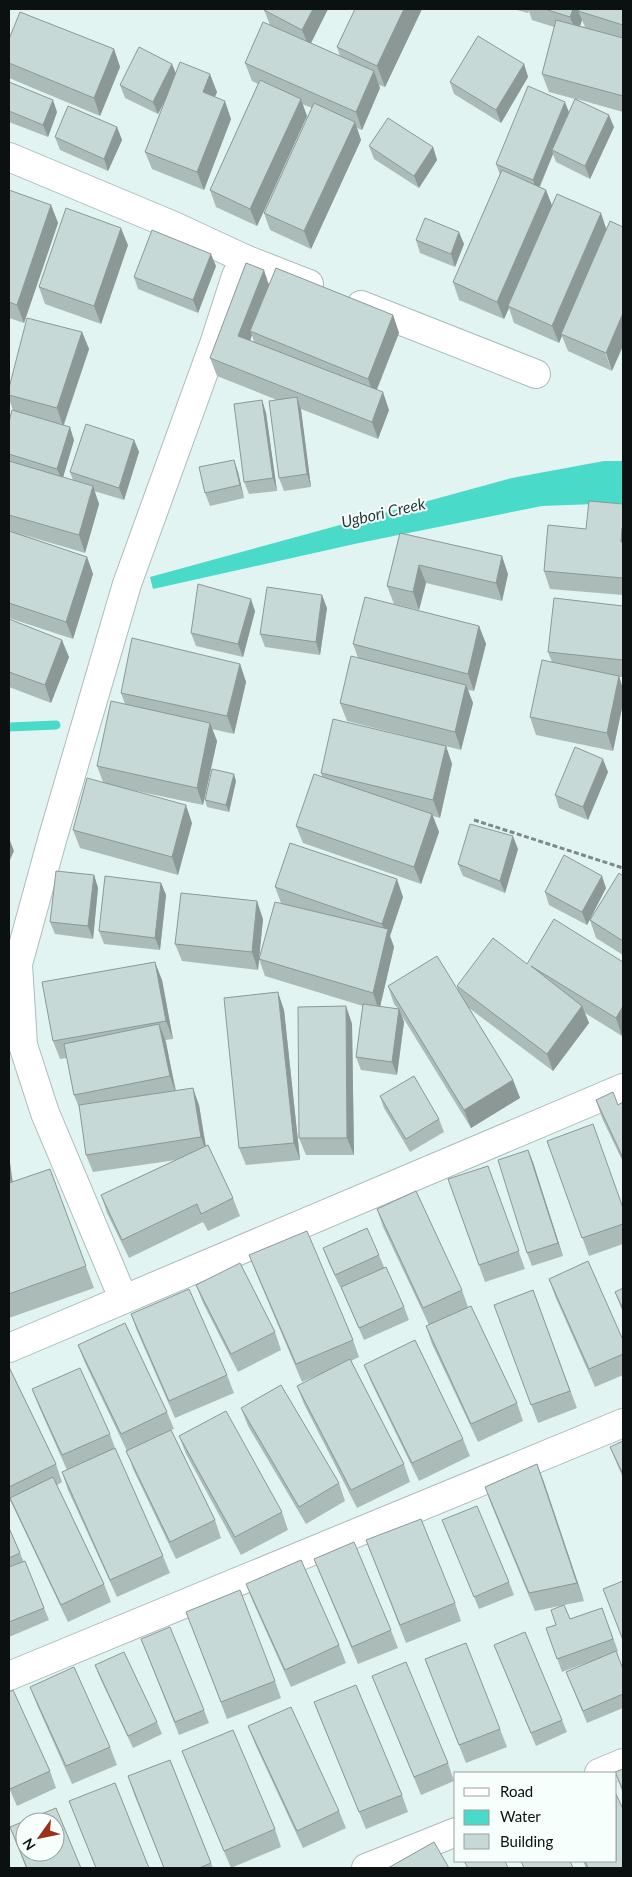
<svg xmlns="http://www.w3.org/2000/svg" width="632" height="1877" font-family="Lato,sans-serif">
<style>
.water{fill:#4adaca}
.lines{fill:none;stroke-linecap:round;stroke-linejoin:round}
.stream{stroke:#4adaca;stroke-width:9}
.minor-casing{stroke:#abbdba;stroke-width:30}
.path{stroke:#7d8a87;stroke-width:3;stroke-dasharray:5 2.5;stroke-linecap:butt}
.minor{stroke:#fff;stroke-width:28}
.wall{fill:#abbbb8;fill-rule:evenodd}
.shaded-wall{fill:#8b9896}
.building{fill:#c7d9d6;stroke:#8b9896;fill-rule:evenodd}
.labels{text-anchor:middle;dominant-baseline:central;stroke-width:4;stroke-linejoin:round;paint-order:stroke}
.water-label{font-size:16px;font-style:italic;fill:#243c39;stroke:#f7fffd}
</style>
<rect width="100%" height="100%" fill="#e2f4f1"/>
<polygon class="water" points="604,461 623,461 623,503 542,506 359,543 153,589 150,577 512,478"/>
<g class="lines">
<polyline class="stream" points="9,727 56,725"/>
<defs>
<g id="minor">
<polyline points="9,157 174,226 245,259 236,276 214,344 127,584 52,840 18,964 23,1045 45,1113 123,1298"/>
<polyline points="245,259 309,284"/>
<polyline points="361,305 536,374"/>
<polyline points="9,1348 623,1088"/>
<polyline points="9,1676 623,1423"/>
<polyline points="599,1773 623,1763"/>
<polyline points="366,1868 456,1832"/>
</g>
</defs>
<use href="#minor" class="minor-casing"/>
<polyline class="path" points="474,820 623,868"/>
<use href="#minor" class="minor"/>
</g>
<g class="wall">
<polygon points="265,9 328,9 311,43 340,56 337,47 355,9 422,9 385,87 379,85 380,88 362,130 357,128 361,140 311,249 270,230 264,213 312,108 302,104 307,116 257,226 216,207 210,190 258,84 252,81 245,63 270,25 264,10"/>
<path d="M513 9H623V112L577 99 614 127 590 179 556 162 553 154 540 187 546 190 612 371 568 351 562 336 559 343 514 323 509 308 504 319 459 300 453 282 500 175 496 164 569 113 575 99 549 92 542 74 554 27 532 20 529 11 528 13ZM582 20 585 27 580 26Z"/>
<polygon points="9,39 114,49 120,67 100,116 9,78"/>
<polygon points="524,64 528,77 501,123 454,94 450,82"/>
<polygon points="176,73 217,92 215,97 231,119 204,190 152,169 145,152 167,97 158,114 125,98 120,85"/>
<polygon points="9,82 57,112 48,137 9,122"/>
<polygon points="117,127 122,140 108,171 60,150 55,137"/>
<polygon points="369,146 433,147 437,160 419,188 374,159"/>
<polygon points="9,190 51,205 58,223 24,323 9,318"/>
<polygon points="416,240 464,244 455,267 420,253"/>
<polygon points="128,245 101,324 45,304 39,287"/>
<polygon points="216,266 198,313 138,289 134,277"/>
<path d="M269 285 393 315 399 333 377 390 389 410 378 439 301 409 311 487 284 491 279 478 277 400 217 376 210 358ZM252 335 254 342 250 340Z"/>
<polygon points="82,332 89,349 64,425 74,440 63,477 73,480 70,472 134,440 139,452 124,500 94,491 99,504 85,553 17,533 87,557 93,574 73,639 9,618 9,422 13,410 9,399 9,388"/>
<polygon points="262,400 266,413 277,491 249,494 244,482"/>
<polygon points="234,460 238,472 244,498 210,506 205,493"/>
<polygon points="623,504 623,595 550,589 544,571 586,529"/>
<polygon points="400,533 508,574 502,601 426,583 419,610 394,604 387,586"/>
<polygon points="623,606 623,677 619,677 623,689 623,703 613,751 536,735 530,717 552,662 548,652"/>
<polygon points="327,608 320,655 265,647 260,634"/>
<polygon points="255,611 243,657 196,646 191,633"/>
<polygon points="9,619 69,657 51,703 9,687"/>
<polygon points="479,626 486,644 474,691 468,690 473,703 461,750 347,721 340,703 358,658 353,644"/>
<polygon points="240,664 246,682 234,734 212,729 217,741 203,805 122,788 192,823 178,875 80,848 73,830 103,782 97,766 125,704 121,693"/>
<polygon points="446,746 452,764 440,818 433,816 439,832 421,884 303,843 296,826 322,776 321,773"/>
<polygon points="608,772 588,820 559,808 555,795"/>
<polygon points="236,781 229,812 207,807 205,800"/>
<polygon points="518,849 505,893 463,876 458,864"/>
<polygon points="94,875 98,888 93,939 55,934 50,922"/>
<polygon points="623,876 623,955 596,938 590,920"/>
<polygon points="161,883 166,895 160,950 104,944 99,931"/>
<polygon points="275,887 403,897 390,936 394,947 380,1007 398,1009 394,1004 388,986 458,990 457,986 527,964 623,962 622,1036 585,1013 589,1023 553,1071 469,1008 513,1080 520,1098 471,1128 402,1016 404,1022 397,1075 361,1070 356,1057 363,1006 265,976 259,959 258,970 182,961 175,944 263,919 259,957 281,903"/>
<polygon points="606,888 587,925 549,905 545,892"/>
<polygon points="162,980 173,1039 165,1040 176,1090 199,1105 206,1146 233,1198 240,1216 208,1231 203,1222 129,1258 107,1213 101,1195 176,1160 93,1172 86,1155 80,1110 74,1095 67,1058 60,1059 53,1041"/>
<polygon points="346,1006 352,1024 354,1155 306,1155 299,1138"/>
<polygon points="284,1010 300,1160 246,1165 239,1148"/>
<polygon points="380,1096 439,1119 444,1132 410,1152 384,1108"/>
<polygon points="596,1100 618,1105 623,1102 623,1162 602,1118"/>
<polygon points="547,1141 623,1208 623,1244 589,1256"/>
<polygon points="528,1150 563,1256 532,1266 527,1253"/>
<polygon points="9,1155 12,1182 50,1169 94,1288 9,1318"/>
<polygon points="488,1166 525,1269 485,1282 448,1179"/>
<polygon points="377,1209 462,1290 468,1307 517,1403 523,1421 478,1442 432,1344 426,1326 429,1325 383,1227"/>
<polygon points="323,1248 379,1255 384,1267 404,1307 409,1320 364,1340 346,1299 341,1287 340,1287 328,1261"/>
<polygon points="249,1255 353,1340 359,1357 351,1361 404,1464 410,1482 357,1508 304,1404 297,1386 320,1374 302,1382 256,1273"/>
<polygon points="549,1279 623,1340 623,1375 595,1387 555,1296"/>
<polygon points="196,1285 275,1332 281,1350 238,1372 203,1303"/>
<polygon points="623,1288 623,1313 615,1292"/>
<polygon points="533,1290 577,1408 538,1423 494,1305"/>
<polygon points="131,1314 227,1375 234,1393 175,1418 137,1331"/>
<polygon points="78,1345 167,1412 174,1429 171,1430 215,1520 221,1538 176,1559 133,1469 127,1451 85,1363"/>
<polygon points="364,1365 463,1439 470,1456 419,1481 371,1382"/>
<polygon points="9,1367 56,1464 62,1482 57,1485 104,1584 111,1602 68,1622 9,1498"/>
<polygon points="32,1389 110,1434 115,1448 163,1556 170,1573 117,1597 68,1490 62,1472 67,1470 39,1407"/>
<polygon points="241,1408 339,1483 345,1501 306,1524 248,1426"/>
<polygon points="179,1436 282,1512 288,1530 241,1555 186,1454"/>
<polygon points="623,1441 623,1478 617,1464 610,1447"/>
<polygon points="537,1464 584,1601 535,1611 491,1504 485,1487"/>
<polygon points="442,1520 509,1582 514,1595 479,1609"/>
<polygon points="9,1528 44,1608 49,1620 9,1637"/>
<polygon points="366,1540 455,1603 461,1621 406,1643"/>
<polygon points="314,1559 391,1630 398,1648 358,1664 321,1576"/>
<polygon points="246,1584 339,1645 346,1663 291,1687 253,1602"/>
<polygon points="602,1608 618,1651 616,1652 623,1669 623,1708 587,1723 566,1672 594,1660 562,1672 546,1628"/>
<polygon points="186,1612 275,1681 281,1698 227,1719"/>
<polygon points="141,1639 204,1710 209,1723 179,1735"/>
<polygon points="494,1645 562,1720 567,1732 536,1746"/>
<polygon points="425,1659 500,1729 507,1747 466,1763"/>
<polygon points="95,1665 157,1722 162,1734 133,1748 100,1678"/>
<polygon points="372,1676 448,1763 454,1781 421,1795"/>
<polygon points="30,1687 110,1747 117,1765 72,1784 37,1705"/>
<polygon points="9,1692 50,1771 56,1788 17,1806 9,1788"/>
<polygon points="314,1702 402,1795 408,1812 366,1829 321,1720"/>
<polygon points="248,1726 339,1811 346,1828 303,1848 255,1744"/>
<polygon points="182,1751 275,1829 281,1847 231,1868 189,1769"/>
<polygon points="170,1760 213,1868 164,1868 134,1794 128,1776"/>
<polygon points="623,1769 623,1794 615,1772"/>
<polygon points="69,1801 149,1868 96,1868"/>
<polygon points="10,1827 81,1868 26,1868"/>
<polygon points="583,1861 616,1861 623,1868 586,1868"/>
</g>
<g class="shaded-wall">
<polygon points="313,9 328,9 309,47 302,30"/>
<polygon points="404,9 422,9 385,87 377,66"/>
<polygon points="573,9 585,9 578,11 582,20 577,35 570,17"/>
<polygon points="114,49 120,67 100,116 94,98"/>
<polygon points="172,64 177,76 158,114 153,102"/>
<polygon points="524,64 528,77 501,123 496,110"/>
<polygon points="374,71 380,88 362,130 356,112"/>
<polygon points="210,74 217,92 209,110 203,92"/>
<polygon points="301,99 307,116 257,226 250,209"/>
<polygon points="53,100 57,112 48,137 43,125"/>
<polygon points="225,101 231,119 204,190 197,172"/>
<polygon points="565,102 570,115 552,150 553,154 537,192 533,180"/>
<polygon points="609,115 614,127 590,179 585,166"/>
<polygon points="355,122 361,140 311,249 304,231"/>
<polygon points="117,127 122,140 108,171 104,159"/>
<polygon points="433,147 437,160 419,188 414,176"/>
<polygon points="546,190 553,208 508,306 509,308 504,319 497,302"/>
<polygon points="51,205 58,223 24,323 17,305"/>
<polygon points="601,213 607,231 561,334 562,336 559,343 552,326"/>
<polygon points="121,228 128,245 101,324 94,306"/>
<polygon points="459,232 464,244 455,267 451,254"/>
<polygon points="211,254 216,266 198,313 193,300"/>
<polygon points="264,270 270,288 250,331 252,335 245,354 238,336"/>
<polygon points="623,313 623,346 612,371 606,353"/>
<polygon points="393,315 399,333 374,396 368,379"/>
<polygon points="82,332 89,349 63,426 57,408"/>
<polygon points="383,392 389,410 378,439 372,422"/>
<polygon points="297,397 301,410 311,487 307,474"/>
<polygon points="262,400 266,413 277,491 273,478"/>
<polygon points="70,427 74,440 62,481 57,469"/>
<polygon points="134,440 139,452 124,500 119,488"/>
<polygon points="234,460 238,472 244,498 240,485"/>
<polygon points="93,486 99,504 85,553 79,535"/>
<polygon points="622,528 623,531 623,548 621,542"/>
<polygon points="502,556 508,574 502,601 496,583"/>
<polygon points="87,557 93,574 73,639 66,622"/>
<polygon points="419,565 426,583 419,610 413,592"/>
<polygon points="322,595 327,608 320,655 316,642"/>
<polygon points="251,599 255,611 243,657 238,644"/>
<polygon points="479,626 486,644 474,691 468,674"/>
<polygon points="62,640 69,657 51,703 45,685"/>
<polygon points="240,664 246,682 234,734 227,716"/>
<polygon points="619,676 623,689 623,703 613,751 607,733"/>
<polygon points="466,685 473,703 461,750 455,732"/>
<polygon points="210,723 217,741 203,805 197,788"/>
<polygon points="446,746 452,764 440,818 433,800"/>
<polygon points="603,759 608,772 588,820 583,807"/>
<polygon points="234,774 236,781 229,812 226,805"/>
<polygon points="186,805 192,823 178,875 172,857"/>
<polygon points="432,814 439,832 421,884 414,867"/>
<polygon points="513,836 518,849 505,893 500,881"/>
<polygon points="9,838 14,851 9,862"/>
<polygon points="94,875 98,888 93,939 88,926"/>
<polygon points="602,876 606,888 587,925 582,912"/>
<polygon points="397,879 403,897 390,936 394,947 379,1011 373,993 386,935 382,924"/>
<polygon points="161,883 166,895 160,950 155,938"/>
<polygon points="257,901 263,919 258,970 252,952"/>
<polygon points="155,962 162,980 173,1039 166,1021"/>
<polygon points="278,992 284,1010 300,1160 294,1143"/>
<polygon points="346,1006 352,1024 354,1155 347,1138"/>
<polygon points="582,1006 589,1023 553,1071 547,1054"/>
<polygon points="623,1006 623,1034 622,1036 616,1018"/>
<polygon points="399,1009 404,1022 397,1075 392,1062"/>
<polygon points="159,1024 166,1042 176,1094 170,1076"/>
<polygon points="513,1080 520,1098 471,1128 464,1110"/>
<polygon points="193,1088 199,1105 207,1155 201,1137"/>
<polygon points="528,1150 533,1162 563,1256 558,1243"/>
<polygon points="9,1155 14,1191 9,1177"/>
<polygon points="537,1464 544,1482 584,1601 577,1583"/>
</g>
<g class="building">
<polygon points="265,9 313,9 302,30 264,10"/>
<polygon points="355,9 404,9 377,66 337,47"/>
<polygon points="545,9 573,9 570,17"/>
<polygon points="579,9 623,9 623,25 578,11"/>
<polygon points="20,12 114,49 94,98 9,63 9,39"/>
<polygon points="556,20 623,38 623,96 542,74"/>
<polygon points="263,22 374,71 356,112 245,63"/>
<polygon points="478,36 524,64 496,110 450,82"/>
<polygon points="139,47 172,64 153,102 120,85"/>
<polygon points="180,62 210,74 203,92 225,101 197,172 145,152"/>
<polygon points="260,80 301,99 250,209 210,190"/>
<polygon points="9,82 53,100 43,125 9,111"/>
<polygon points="528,86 565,102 533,180 496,164"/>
<polygon points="575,99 609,115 585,166 552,150"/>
<polygon points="314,103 355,122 304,231 264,213"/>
<polygon points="68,106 117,127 104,159 55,137"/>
<polygon points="388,118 433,147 414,176 369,146"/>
<polygon points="502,170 546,190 497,302 453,282"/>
<polygon points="9,190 51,205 17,305 9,302"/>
<polygon points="557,194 601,213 552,326 508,306"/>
<polygon points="66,208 121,228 94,306 39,287"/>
<polygon points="425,218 459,232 451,254 416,240"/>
<polygon points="610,221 623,227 623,313 606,353 561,334"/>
<polygon points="152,230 211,254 193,300 134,277"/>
<polygon points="246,263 264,270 238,336 383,392 372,422 210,358"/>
<polygon points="276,268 393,315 368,379 250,331"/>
<polygon points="27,318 82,332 57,408 9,395 9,388"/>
<polygon points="297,397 307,474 279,478 269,401"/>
<polygon points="262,400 273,478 244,482 234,404"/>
<polygon points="12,410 70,427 57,469 9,454 9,422"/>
<polygon points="86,424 134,440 119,488 70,472"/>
<polygon points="234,460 240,485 205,493 199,467"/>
<polygon points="9,461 93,486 79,535 9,515"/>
<polygon points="589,501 623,504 623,528 622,528 621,542 623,542 623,578 544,571 548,525 586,529"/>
<polygon points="9,531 87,557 66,622 9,603"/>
<polygon points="400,533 502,556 496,583 419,565 413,592 387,586"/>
<polygon points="198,584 251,599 238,644 191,633"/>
<polygon points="267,587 322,595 316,642 260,634"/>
<polygon points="365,597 479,626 468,674 353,644"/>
<polygon points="554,598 623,606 623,660 548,652"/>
<polygon points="9,619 62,640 45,685 9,672"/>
<polygon points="132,638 240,664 227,716 121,693"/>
<polygon points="351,656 466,685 455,732 340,703"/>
<polygon points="542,660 619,676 607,733 530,717"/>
<polygon points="111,701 210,723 197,788 97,766"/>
<polygon points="333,719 446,746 433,800 321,773"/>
<polygon points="575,747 603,759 583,807 555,795"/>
<polygon points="212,769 234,774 226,805 205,800"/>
<polygon points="314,774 432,814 414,867 296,826"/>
<polygon points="87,778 186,805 172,857 73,830"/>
<polygon points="470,824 513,836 500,881 458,864"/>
<polygon points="290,843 397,879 382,924 275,887"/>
<polygon points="564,855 602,876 582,912 545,892"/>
<polygon points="56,871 94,875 88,926 50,922"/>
<polygon points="619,873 623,876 623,941 590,920"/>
<polygon points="105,876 161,883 155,938 99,931"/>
<polygon points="181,893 257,901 252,952 175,944"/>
<polygon points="275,902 388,929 373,993 259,959"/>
<polygon points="554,919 623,962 623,1006 616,1018 531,966 582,1006 547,1054 457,986 493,938 527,964"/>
<polygon points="437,956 513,1080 464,1110 388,986"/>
<polygon points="155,962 166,1021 53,1041 42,982"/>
<polygon points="278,992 294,1143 239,1148 224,998"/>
<polygon points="363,1004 399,1009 392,1062 356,1057"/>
<polygon points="346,1006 347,1138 299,1138 298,1007"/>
<polygon points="159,1024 170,1076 74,1095 64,1044"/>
<polygon points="414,1076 439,1119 406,1139 380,1096"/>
<polygon points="193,1088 201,1137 86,1155 79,1105"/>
<polygon points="613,1092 618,1105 623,1102 623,1158 596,1100"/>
<polygon points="593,1124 623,1208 623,1224 582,1238 547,1141"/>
<polygon points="208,1145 233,1198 201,1214 197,1204 122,1240 101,1195"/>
<polygon points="528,1150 558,1243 527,1253 498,1160"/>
<polygon points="488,1166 519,1251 479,1265 448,1179"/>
<polygon points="50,1169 86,1266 9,1294 9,1183"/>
<polygon points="416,1191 462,1290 423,1308 377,1209"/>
<polygon points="367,1228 379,1255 335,1275 323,1248"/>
<polygon points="307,1231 353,1340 296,1364 249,1255"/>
<polygon points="588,1261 623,1340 623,1354 589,1369 549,1279"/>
<polygon points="240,1263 275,1332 231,1354 196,1285"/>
<polygon points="386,1267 404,1307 359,1328 341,1287"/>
<polygon points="623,1288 623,1309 615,1292"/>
<polygon points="189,1289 227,1375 169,1401 131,1314"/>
<polygon points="533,1290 570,1391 531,1405 494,1305"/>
<polygon points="471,1306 517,1403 471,1424 426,1326"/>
<polygon points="125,1323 167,1412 121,1434 78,1345"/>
<polygon points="415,1340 463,1439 412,1463 364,1365"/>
<polygon points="350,1359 404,1464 351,1490 297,1386"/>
<polygon points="9,1367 56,1464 9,1487"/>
<polygon points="80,1368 110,1434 62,1455 32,1389"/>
<polygon points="281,1385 339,1483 299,1507 241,1408"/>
<polygon points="226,1411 282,1512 235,1537 179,1436"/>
<polygon points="171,1430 215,1520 170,1542 126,1451"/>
<polygon points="623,1441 623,1474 610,1447"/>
<polygon points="115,1448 163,1556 110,1580 62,1472"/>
<polygon points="537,1464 577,1583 529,1593 485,1487"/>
<polygon points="53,1477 104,1584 61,1605 10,1498"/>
<polygon points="477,1506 509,1582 474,1597 442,1520"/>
<polygon points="421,1519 455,1603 400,1625 366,1540"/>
<polygon points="9,1528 20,1553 9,1558"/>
<polygon points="354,1542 391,1630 352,1647 314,1559"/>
<polygon points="301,1560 339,1645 285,1670 246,1584"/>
<polygon points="25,1561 44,1608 9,1622 9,1567"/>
<polygon points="623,1581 623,1640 603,1589"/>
<polygon points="240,1590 275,1681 221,1702 186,1612"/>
<polygon points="564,1605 570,1619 602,1608 613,1639 557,1659 546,1628 556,1625 551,1610"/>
<polygon points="170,1627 204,1710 175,1722 141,1639"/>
<polygon points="525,1632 562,1720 531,1733 494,1645"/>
<polygon points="466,1643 500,1729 459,1745 425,1659"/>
<polygon points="616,1651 623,1669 623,1694 583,1711 566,1672"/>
<polygon points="124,1652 157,1722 128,1736 95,1665"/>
<polygon points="406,1662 448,1763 414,1777 372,1676"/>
<polygon points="74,1667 110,1747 66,1766 30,1687"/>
<polygon points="356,1685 402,1795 359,1812 314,1702"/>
<polygon points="13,1690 50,1771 10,1789 9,1785 9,1692"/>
<polygon points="291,1707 339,1811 297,1831 248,1726"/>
<polygon points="233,1730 275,1829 224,1851 182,1751"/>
<polygon points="170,1760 211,1863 199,1868 164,1868 128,1776"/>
<polygon points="623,1769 623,1790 615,1772"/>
<polygon points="115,1783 149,1868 96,1868 69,1801"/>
<polygon points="616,1794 623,1809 623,1868 588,1868 585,1861 616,1861"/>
<path d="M56 1808 81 1868H27L10 1827ZM25 1822H55V1852H25Z"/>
<polygon points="434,1842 449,1868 388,1868"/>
<polygon points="464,1861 505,1861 508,1868 468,1868"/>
<polygon points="521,1861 570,1861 573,1868 524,1868"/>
</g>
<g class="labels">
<g class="water-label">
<text transform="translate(383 512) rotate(-13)">Ugbori Creek</text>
</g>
</g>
<rect width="632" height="1877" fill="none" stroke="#0b1110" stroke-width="20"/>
<rect x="454" y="1772" width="162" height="90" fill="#f7fffd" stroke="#99a09e"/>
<rect x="464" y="1788" width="25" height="8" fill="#ffffff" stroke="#99a09e"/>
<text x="500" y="1797" font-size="15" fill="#0b1110">Road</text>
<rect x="464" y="1810" width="25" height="15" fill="#4adaca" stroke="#99a09e"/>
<text x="500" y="1822" font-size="15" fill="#0b1110">Water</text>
<rect x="464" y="1834" width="25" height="15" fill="#c7d9d6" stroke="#99a09e"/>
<text x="500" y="1847" font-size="15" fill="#0b1110">Building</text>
<g transform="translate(40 1837) rotate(237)"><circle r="24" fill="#f7fffd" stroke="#99a09e"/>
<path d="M0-4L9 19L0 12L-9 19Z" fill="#9a311b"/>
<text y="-8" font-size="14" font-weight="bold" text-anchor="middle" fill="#0b1110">N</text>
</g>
</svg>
